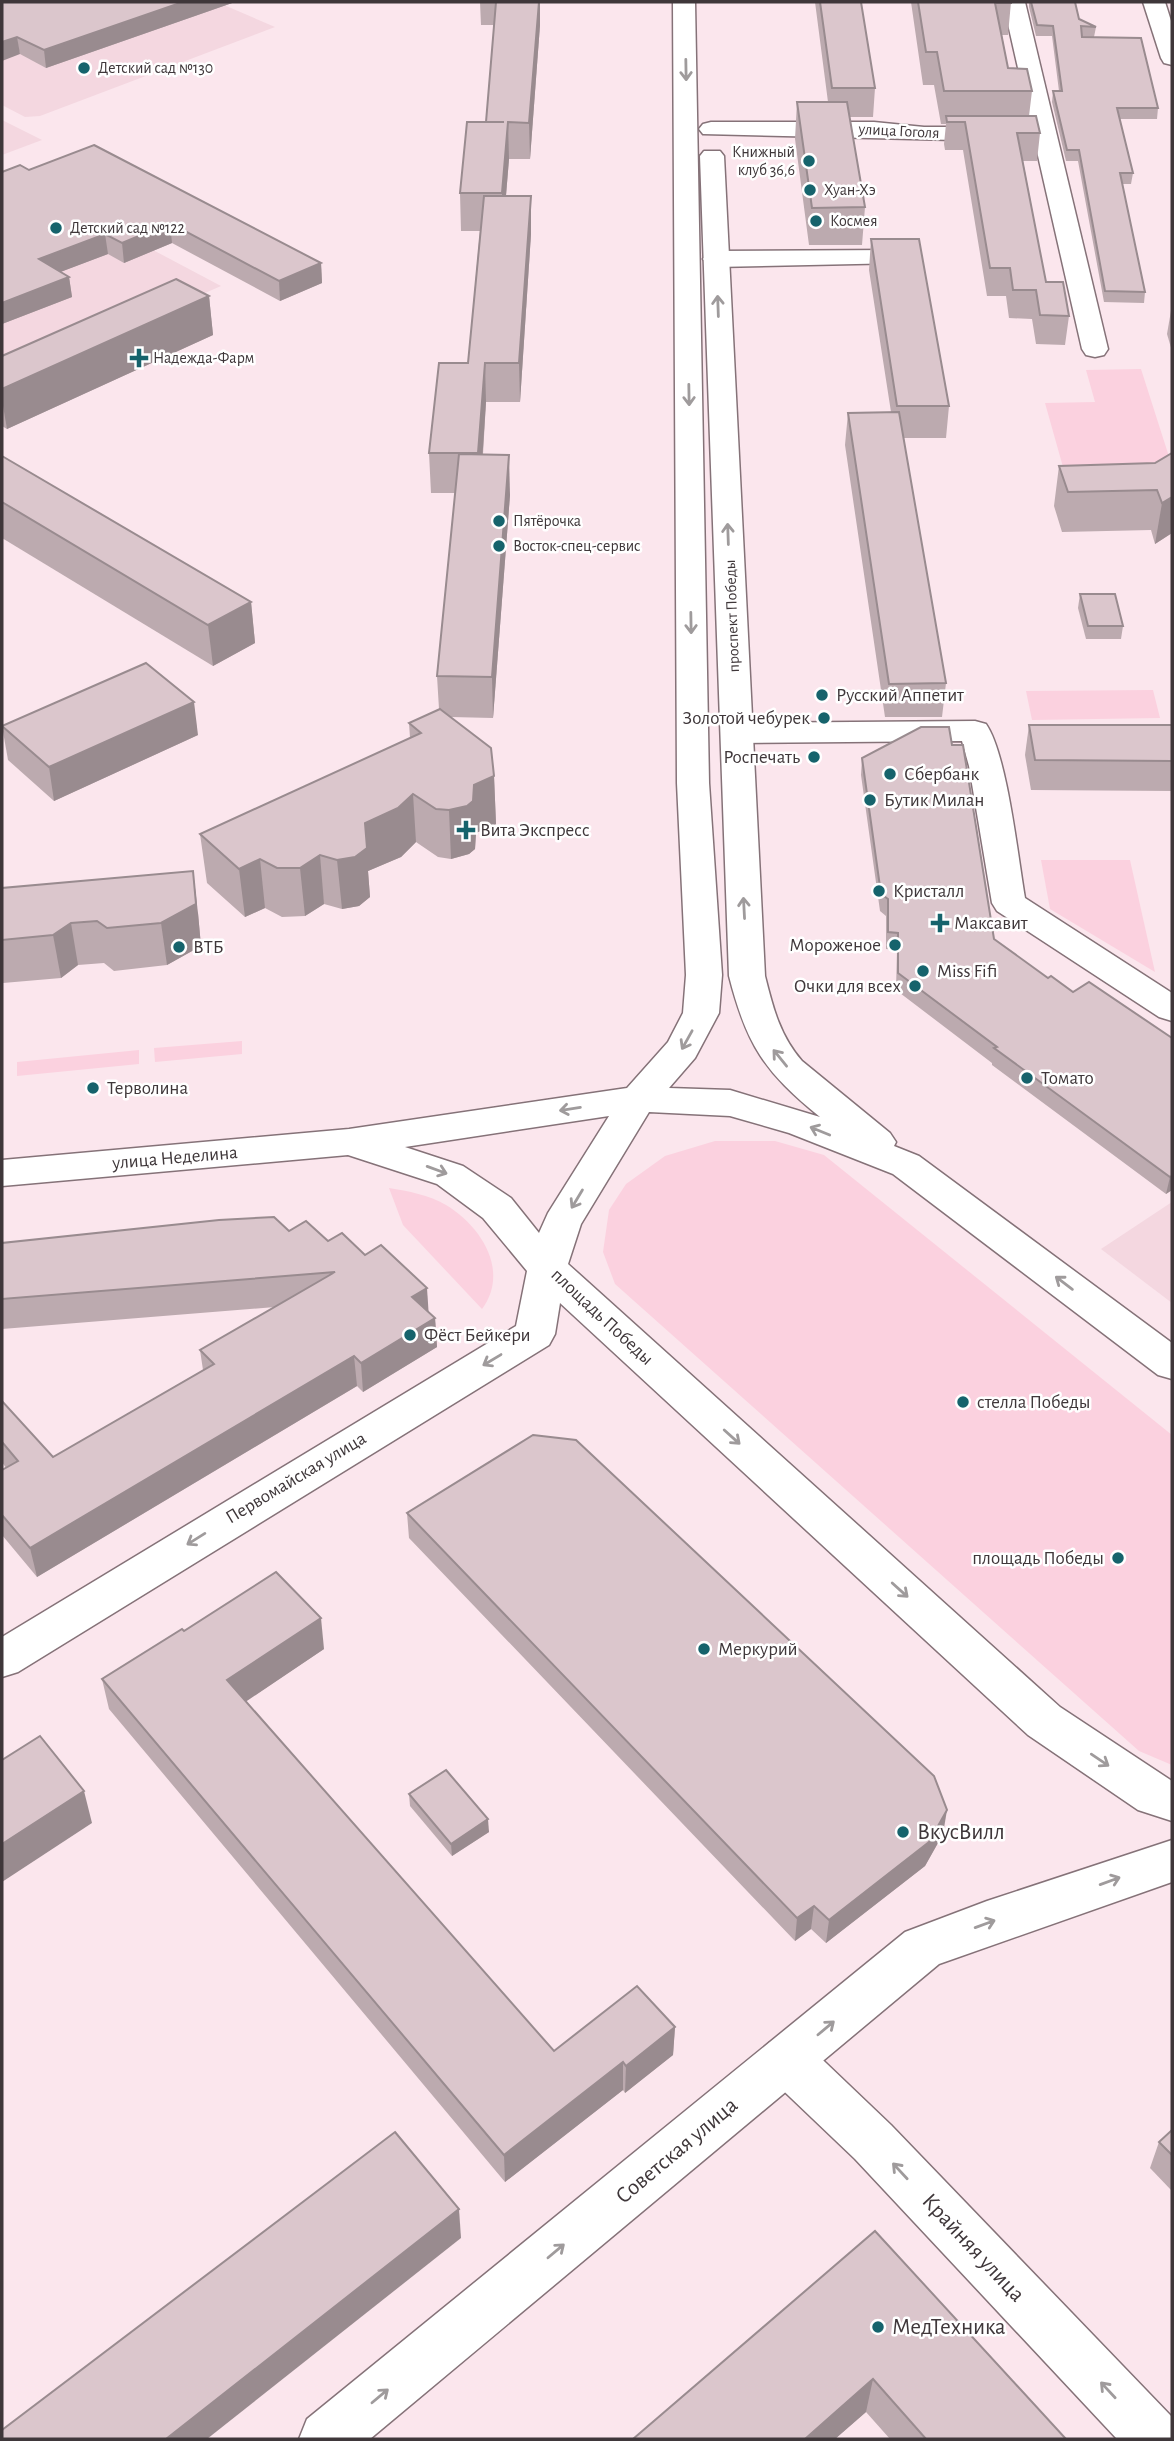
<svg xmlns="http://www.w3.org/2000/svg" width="1174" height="2441" font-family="'Alegreya Sans',sans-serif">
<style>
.built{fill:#f4d7e0}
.green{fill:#fbd1df}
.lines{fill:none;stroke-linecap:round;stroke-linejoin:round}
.street-casing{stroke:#857278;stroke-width:3}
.secondary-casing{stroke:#857278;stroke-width:3}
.street{fill:#fff;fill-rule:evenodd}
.secondary{fill:#fff;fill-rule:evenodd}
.wall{fill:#bcaaaf}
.shaded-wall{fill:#998b8f}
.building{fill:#dbc6cc;stroke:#998b8f;stroke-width:2}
.oneway{stroke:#9f9b9c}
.poi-dot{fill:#16636c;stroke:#fff;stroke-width:2.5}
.labels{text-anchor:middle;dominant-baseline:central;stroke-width:5;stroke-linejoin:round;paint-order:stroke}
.far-poi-label{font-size:16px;fill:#3f373a;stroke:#fff;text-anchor:start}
.far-street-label{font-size:16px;fill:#3f373a;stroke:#fff}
.poi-label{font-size:19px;fill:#3f373a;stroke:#fff;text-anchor:start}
.street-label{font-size:19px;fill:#3f373a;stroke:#fff}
.near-poi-label{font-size:23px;fill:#3f373a;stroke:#fff;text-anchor:start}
.near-street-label{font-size:23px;fill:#3f373a;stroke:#fff}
</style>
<rect width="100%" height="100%" fill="#fbe6ed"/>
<g class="built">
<polygon points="2,2 217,2 275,27 40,116 25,117 2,105"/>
<polygon points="2,120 42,140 2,155"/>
<polygon points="2,170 221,286 2,382"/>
<polygon points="1172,1202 1172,1303 1101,1249"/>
</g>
<g class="green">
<polygon points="1141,369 1172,466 1063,467 1045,403 1095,402 1086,370"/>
<polygon points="1153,690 1160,718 1032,720 1026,691"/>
<polygon points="1041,860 1130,860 1155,972 1050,909"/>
<polygon points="242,1041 242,1054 155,1062 154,1048"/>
<polygon points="139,1050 139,1064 17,1076 17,1062"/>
<polygon points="715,1141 775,1141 824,1155 1172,1435 1172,1765 1139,1751 615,1284 603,1252 609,1210 626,1184 665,1156"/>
<path d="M389 1188C408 1191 429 1195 446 1205 481 1226 510 1271 482 1309L403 1225Z"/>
</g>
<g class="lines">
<defs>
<g id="street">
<polygon points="1003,2 1025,2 1108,349 1104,355 1095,357 1086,355 1082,349"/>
<polygon points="1143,2 1165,2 1172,24 1172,65 1164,63 1161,58"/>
<polygon points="711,122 874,122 924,127 998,127 1006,129 1010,134 1006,139 998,141 703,134 699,129 703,124"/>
<polygon points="894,250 903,253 907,258 903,263 716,267 707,264 703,259 707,254 716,251"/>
<path d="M975 721 986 724C1007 754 1018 858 1025 898L1172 993V1021L1159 1017 997 911 992 903 969 766 962 741 737 743 726 740 721 733 726 726 737 723Z"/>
<polygon points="787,2037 805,2043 891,2125 1172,2417 1172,2439 1117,2439 855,2159 769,2077 762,2060 769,2043"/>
</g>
<g id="secondary">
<path d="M673 2H695L709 783 722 975 719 1013 695 1058 669 1088 730 1090 820 1117C764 1071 747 1046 729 976L700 156 704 151H720L724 156 765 976C773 1008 780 1036 802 1061L890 1133 896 1142 894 1146 919 1156 1172 1343V1379L1158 1375 893 1174 789 1133 730 1116 649 1112 581 1224 568 1264 1060 1707 1172 1781V1821L1138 1810 1028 1735 560 1303 555 1334 549 1345 18 1672 2 1677V1637L516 1326 527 1271 483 1218 437 1184 348 1155 2 1186V1160L349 1129 627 1088 668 1042 683 1013 686 975 677 783ZM609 1116 548 1213 539 1233 511 1198 463 1166 405 1147Z"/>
<polygon points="1172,1840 1172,1882 939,1964 370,2439 299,2439 307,2419 905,1932 987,1901"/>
</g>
</defs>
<use href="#street" class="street-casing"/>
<use href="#secondary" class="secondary-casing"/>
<use href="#street" class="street"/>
<use href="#secondary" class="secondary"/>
</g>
<g class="wall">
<polygon points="2,2 235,2 46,68 20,54"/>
<polygon points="480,2 540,2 540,25 530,159 509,159 506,196 531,196 531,234 520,402 486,402 483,454 510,495 493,718 451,717 494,776 496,824 476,833 475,849 469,854 451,859 438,857 416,842 401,857 368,871 370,897 359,906 342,909 324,904 305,916 282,917 265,908 245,917 207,883 200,834 410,738 409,723 439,709 437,676 456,493 431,493 429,453 468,363 480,231 461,231 460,193 486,122 494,25 481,25"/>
<polygon points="815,2 861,2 875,88 873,117 850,117 865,207 862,245 809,245 795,139 797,102 828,102"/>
<polygon points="911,2 1011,2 1008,35 1002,35 1008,68 1032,91 1029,116 1040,133 1037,161 1023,161 1046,282 1069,316 1065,345 1036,344 1032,319 1009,318 1006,296 987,296 963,150 945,150 944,144 946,124 941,124 934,85 923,85"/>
<polygon points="1029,2 1075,2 1079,19 1096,27 1094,37 1158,108 1157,119 1119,119 1133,173 1131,184 1122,184 1145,292 1144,303 1104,302 1078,161 1066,161 1052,102 1053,91 1059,91 1052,36 1036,36 1029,7"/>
<polygon points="29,170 321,263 322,283 280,301 172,243 124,263 108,254 60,272 69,277 72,297 2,324 2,172"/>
<polygon points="871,239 949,406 946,438 903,438 946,683 942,717 885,717 845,445 848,413 891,412 869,270"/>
<polygon points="209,296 213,335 7,429 2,426 2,356"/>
<polygon points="1172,305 1172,351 1167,334"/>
<polygon points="1172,453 1172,533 1155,544 1151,530 1062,532 1054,506 1059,466 1155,463"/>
<polygon points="2,456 251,602 255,643 213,666 2,538"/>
<polygon points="1080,594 1123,626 1121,639 1086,639 1078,608"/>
<polygon points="1029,725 1172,725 1172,791 1031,790 1025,755"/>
<polygon points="2,726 198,735 54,801 8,760"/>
<polygon points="952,745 994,939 1048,978 1073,992 1172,1038 1172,1190 1166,1194 992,1065 992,1063 896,990 897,950 886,949 886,916 880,911 861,775 862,758"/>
<polygon points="2,888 198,913 201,946 167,965 114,971 104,963 78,965 61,978 3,983 2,982"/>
<polygon points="289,1231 328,1241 365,1255 435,1318 437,1347 363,1392 357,1386 37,1577 2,1535 2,1470 6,1468 2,1462 2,1401 53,1457 203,1370 200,1350 275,1307 2,1329 2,1243"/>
<polygon points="407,1513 943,1834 925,1866 826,1943 811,1929 795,1941 409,1538"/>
<polygon points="184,1631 324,1649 246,1701 554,2051 675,2027 673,2055 625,2093 623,2090 505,2182 109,1709 102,1679"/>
<polygon points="409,1794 489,1832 452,1856 410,1806"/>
<polygon points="1172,2130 1172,2191 1150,2168 1159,2142"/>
<polygon points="875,2231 1066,2439 890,2439 866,2412 835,2439 633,2439"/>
</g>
<g class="shaded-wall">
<polygon points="183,2 235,2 46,68 44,50"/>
<polygon points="539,2 540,2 540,25 530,159 529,123"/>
<polygon points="17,37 20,54 2,61 2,42"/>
<polygon points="508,122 509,159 503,231 502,193"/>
<polygon points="531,196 531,234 520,402 519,363"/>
<polygon points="170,223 172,243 124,263 122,243"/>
<polygon points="105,234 108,254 42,279 39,259"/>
<polygon points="321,263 322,283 280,301 279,281"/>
<polygon points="69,277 72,297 2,324 2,303"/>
<polygon points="209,296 213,335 7,429 2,400 2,389"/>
<polygon points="485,363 486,402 480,493 478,453"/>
<polygon points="509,455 510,495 493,718 492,677"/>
<polygon points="1172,497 1172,533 1155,544 1162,503"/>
<polygon points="251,602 255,643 213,666 208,625"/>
<polygon points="194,702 198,735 54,801 49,767"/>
<polygon points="494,776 496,824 476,833 475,849 469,854 451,859 449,810 474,785"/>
<polygon points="413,794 416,842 401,857 368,871 370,897 359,906 342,909 337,860 365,823"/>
<polygon points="320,855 324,904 305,916 300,868"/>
<polygon points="260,859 265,908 245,917 239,869"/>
<polygon points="193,871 198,913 201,946 167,965 161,923"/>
<polygon points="71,923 78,965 61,978 53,935"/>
<polygon points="1172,1176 1172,1190 1166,1194 1170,1177"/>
<polygon points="427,1288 429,1318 412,1297"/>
<polygon points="435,1318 437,1347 363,1392 361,1363"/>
<polygon points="354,1356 357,1386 37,1577 30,1548"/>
<polygon points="321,1618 324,1649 232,1711 227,1680"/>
<polygon points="84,1791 92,1823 2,1882 2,1844"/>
<polygon points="947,1810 943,1834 925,1866 826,1943 829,1920"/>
<polygon points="488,1819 489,1832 452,1856 451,1844"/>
<polygon points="814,1906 811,1929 795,1941 797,1918"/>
<polygon points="675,2027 673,2055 625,2093 626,2066"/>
<polygon points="623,2062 623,2090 505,2182 504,2155"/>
<polygon points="459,2209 461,2238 207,2439 166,2439"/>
<polygon points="873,2379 866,2412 835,2439 805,2439"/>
</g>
<g class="building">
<polygon points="2,2 183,2 44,50 17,37 2,42"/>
<polygon points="496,2 539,2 529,123 508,122 502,193 460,193 467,122 504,122 486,122"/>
<polygon points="820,2 861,2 875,88 832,88"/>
<polygon points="918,2 1011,2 1011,3 995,3 1008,68 1027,69 1032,91 944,91 937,52 926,52"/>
<polygon points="1031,2 1075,2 1079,19 1096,27 1081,26 1082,37 1141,38 1158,108 1117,108 1133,173 1120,173 1145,292 1105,291 1079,150 1067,150 1053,91 1062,91 1053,26 1037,25"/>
<polygon points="797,102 847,102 865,207 812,208"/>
<polygon points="946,116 1036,116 1040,133 1017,133 1046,282 1063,282 1069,316 1040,315 1036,290 1013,290 1010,268 990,268 965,122 947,122"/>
<polygon points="94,145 321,263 279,281 170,223 122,243 105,234 39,259 69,277 2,303 2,172 20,165 29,170"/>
<polygon points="484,196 531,196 519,363 485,363 478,453 429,453 439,363 468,363"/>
<polygon points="871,239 919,239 949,406 897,406"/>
<polygon points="176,279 209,296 2,389 2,356"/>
<polygon points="899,412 946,683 889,684 848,413"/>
<polygon points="1172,453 1172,497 1162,503 1157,490 1068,492 1059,466 1155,463"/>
<polygon points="459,454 509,455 492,677 437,676"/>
<polygon points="2,456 251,602 208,625 2,502"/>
<polygon points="1080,594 1115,594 1123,626 1088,626"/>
<polygon points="146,663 194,702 49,767 2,726"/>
<polygon points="440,709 491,748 494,776 474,785 473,801 467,806 449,810 436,809 413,794 398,808 365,823 367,848 355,857 337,860 320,855 300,868 277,868 260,859 239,869 200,834 421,733 409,723"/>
<polygon points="1029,725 1172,725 1172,761 1035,760"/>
<polygon points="921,727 949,727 952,745 963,745 994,939 1048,978 1051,976 1073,992 1089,982 1172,1038 1172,1176 1170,1177 994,1048 997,1047 898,973 898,933 888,932 888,899 881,894 862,758"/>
<polygon points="193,871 196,904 161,923 107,928 97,921 71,923 53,935 2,940 2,888"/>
<polygon points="274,1217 289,1231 306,1221 328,1241 342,1233 365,1255 381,1245 427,1288 412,1297 435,1318 361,1363 354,1356 30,1548 2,1515 2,1470 18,1461 2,1442 2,1401 53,1457 214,1364 200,1350 335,1272 2,1299 2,1243 219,1220"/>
<polygon points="533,1435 576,1440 934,1776 947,1810 929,1842 829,1920 814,1906 797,1918 407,1513"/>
<polygon points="276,1572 321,1618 227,1680 554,2051 637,1986 675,2027 626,2066 623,2062 504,2155 102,1679 182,1629 184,1631"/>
<polygon points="40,1736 84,1791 2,1844 2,1760"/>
<polygon points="446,1770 488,1819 451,1844 409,1794"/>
<polygon points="1172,2130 1172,2155 1159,2142"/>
<polygon points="395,2132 459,2209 166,2439 2,2439 2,2430"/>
<polygon points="875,2231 1066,2439 926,2439 873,2379 805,2439 633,2439"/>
</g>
<defs><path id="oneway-shaft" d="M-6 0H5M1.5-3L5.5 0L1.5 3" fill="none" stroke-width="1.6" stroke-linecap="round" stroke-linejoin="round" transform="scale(1.75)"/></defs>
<g class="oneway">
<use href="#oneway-shaft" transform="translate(686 70) rotate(89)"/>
<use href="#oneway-shaft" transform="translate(718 306) rotate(-92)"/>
<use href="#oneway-shaft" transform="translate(689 395) rotate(89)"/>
<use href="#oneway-shaft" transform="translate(728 534) rotate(-92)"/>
<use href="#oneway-shaft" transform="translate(691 623) rotate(89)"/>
<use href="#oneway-shaft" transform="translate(744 908) rotate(-93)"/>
<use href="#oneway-shaft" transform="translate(687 1040) rotate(119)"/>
<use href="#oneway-shaft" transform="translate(780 1058) rotate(-129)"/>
<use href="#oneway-shaft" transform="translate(570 1109) rotate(171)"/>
<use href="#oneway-shaft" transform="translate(820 1131) rotate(-158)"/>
<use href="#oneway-shaft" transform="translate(437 1170) rotate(20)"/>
<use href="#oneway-shaft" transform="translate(577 1199) rotate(121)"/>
<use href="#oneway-shaft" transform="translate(1064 1283) rotate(-143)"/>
<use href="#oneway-shaft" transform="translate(492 1360) rotate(149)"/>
<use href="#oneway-shaft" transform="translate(732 1437) rotate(42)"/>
<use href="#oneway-shaft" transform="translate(196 1539) rotate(148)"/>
<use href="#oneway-shaft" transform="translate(900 1590) rotate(42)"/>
<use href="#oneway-shaft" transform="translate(1100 1760) rotate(34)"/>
<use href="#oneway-shaft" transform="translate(1110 1881) rotate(-20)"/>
<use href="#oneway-shaft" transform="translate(985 1924) rotate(-20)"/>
<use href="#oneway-shaft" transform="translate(826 2028) rotate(-40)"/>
<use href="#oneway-shaft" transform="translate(900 2171) rotate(-133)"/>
<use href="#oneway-shaft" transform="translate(556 2251) rotate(-40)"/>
<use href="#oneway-shaft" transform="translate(1108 2390) rotate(-133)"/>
<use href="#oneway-shaft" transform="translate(380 2396) rotate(-40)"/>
</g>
<g class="poi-dot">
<circle cx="84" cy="68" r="7"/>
<circle cx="809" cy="161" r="7"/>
<circle cx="810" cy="190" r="7"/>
<circle cx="816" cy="221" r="7"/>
<circle cx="56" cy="228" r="7"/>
<path d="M135.5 347.5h7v7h7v7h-7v7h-7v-7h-7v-7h7z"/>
<circle cx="499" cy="521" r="7"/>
<circle cx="499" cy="546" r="7"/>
<circle cx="822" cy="695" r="7"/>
<circle cx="824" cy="718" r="7"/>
<circle cx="814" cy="757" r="7"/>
<circle cx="890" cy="774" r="7"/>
<circle cx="870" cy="800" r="7"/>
<path d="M462.5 819.5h7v7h7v7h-7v7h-7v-7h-7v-7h7z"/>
<circle cx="879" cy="891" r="7"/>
<path d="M936.5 912.5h7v7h7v7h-7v7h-7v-7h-7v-7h7z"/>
<circle cx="895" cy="945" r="7"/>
<circle cx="179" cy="947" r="7"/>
<circle cx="923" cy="971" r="7"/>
<circle cx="915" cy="986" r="7"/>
<circle cx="1027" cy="1078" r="7"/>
<circle cx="93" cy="1088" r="7"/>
<circle cx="410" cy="1335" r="7"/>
<circle cx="963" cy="1402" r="7"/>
<circle cx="1118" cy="1558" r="7"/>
<circle cx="704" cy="1649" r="7"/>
<circle cx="903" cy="1832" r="7"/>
<circle cx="878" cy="2327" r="7"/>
</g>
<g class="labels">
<g class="far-poi-label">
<text x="98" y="68">Детский сад №130</text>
<text x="795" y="152" text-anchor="end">Книжный<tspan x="795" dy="18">клуб 36,6</tspan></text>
<text x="824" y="190">Хуан-Хэ</text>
<text x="830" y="221">Космея</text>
<text x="70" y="228">Детский сад №122</text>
<text x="153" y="358">Надежда-Фарм</text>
<text x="513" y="521">Пятёрочка</text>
<text x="513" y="546">Восток-спец-сервис</text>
</g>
<g class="far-street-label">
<text transform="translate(899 131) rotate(3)">улица Гоголя</text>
<text transform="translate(732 616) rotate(-92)">проспект Победы</text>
</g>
<g class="poi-label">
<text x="836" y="695">Русский Аппетит</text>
<text x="810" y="718" text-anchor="end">Золотой чебурек</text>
<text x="800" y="757" text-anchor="end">Роспечать</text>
<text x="904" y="774">Сбербанк</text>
<text x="884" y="800">Бутик Милан</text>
<text x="480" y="830">Вита Экспресс</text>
<text x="893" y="891">Кристалл</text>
<text x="954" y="923">Максавит</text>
<text x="881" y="945" text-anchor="end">Мороженое</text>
<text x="193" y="947">ВТБ</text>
<text x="937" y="971">Miss Fifi</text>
<text x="901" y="986" text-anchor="end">Очки для всех</text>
<text x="1041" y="1078">Томато</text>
<text x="107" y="1088">Терволина</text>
<text x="424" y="1335">Фёст Бейкери</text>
<text x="977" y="1402">стелла Победы</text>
<text x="1104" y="1558" text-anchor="end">площадь Победы</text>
<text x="718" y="1649">Меркурий</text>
</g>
<g class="street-label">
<text transform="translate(175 1158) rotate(-5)">улица Неделина</text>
<text transform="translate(602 1317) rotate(43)">площадь Победы</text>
<text transform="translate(296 1478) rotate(-31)">Первомайская улица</text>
</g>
<g class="near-poi-label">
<text x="917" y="1832">ВкусВилл</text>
<text x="892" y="2327">МедТехника</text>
</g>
<g class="near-street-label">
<text transform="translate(677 2151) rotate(-40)">Советская улица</text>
<text transform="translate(973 2248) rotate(47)">Крайняя улица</text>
</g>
</g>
<rect width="1174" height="2441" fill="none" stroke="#3f373a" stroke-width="7"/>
</svg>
